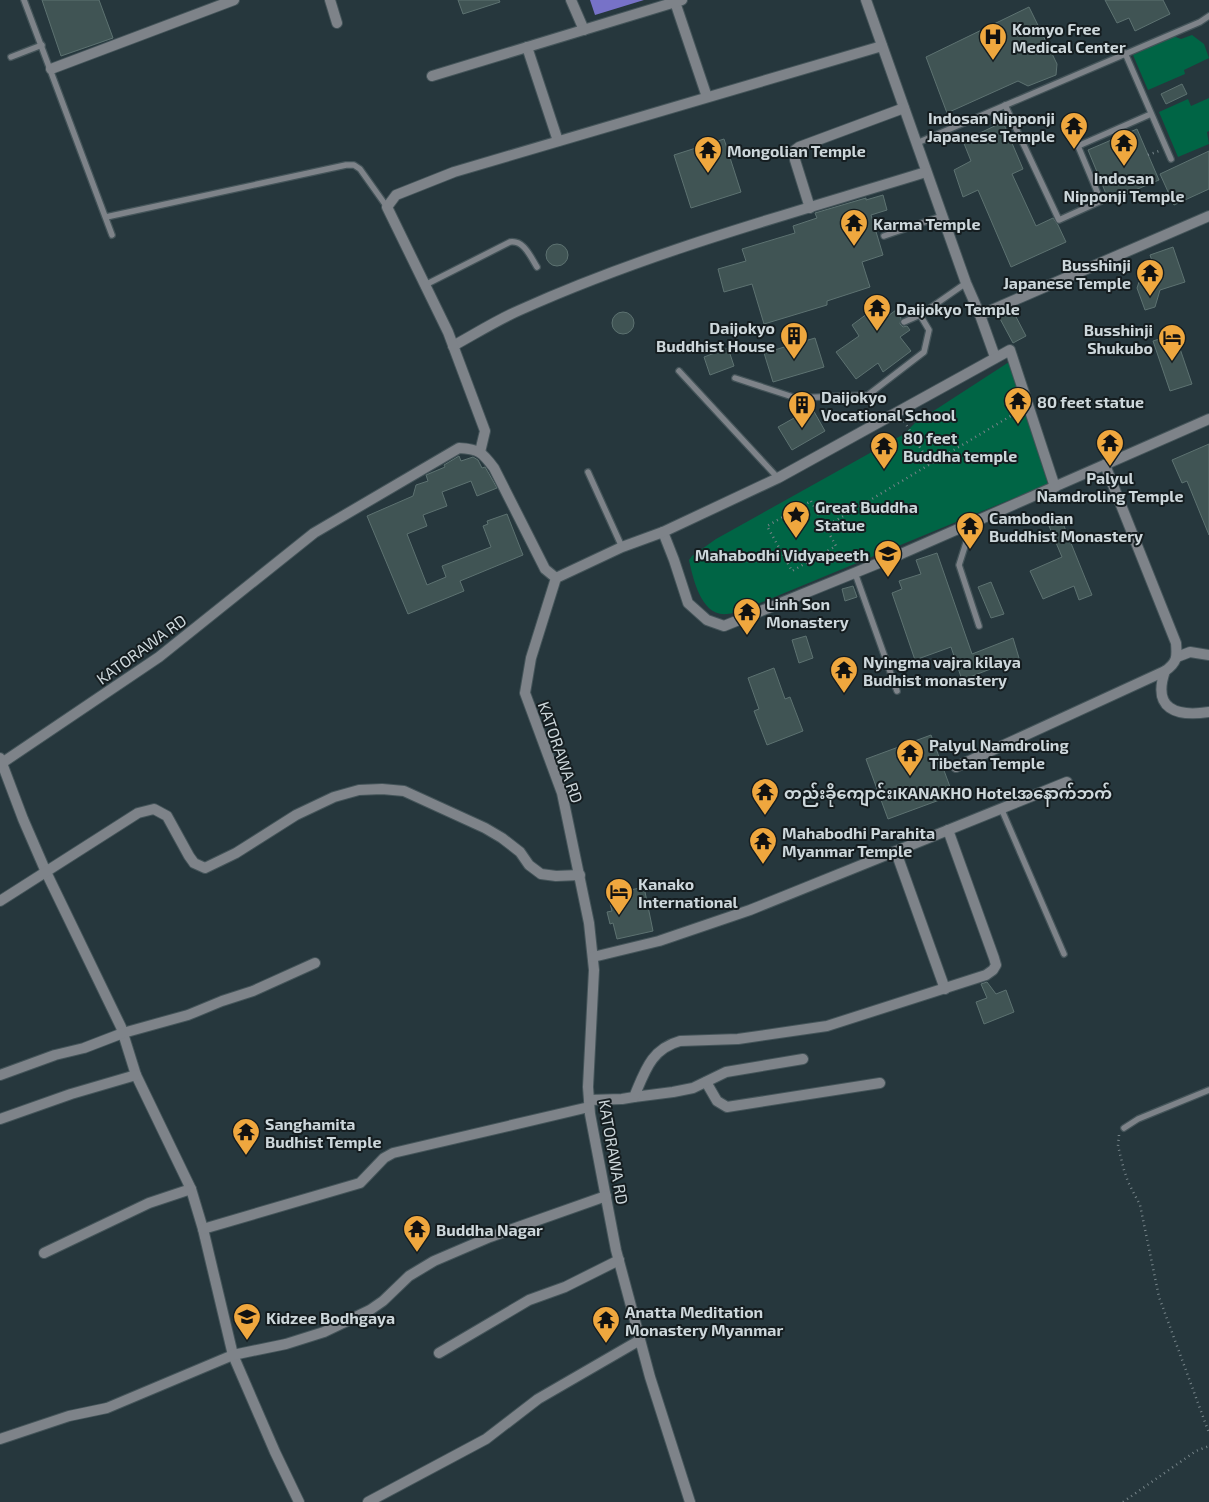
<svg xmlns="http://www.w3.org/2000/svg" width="1209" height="1502" font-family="'Exo 2','Noto Sans Myanmar',sans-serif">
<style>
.green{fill:#006545}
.water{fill:#7772c8}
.building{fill:#405454;stroke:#5d7271}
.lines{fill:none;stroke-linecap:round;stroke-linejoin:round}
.service-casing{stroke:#445459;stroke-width:8}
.minor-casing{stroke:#445459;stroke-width:12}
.path{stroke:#768489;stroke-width:2.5;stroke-dasharray:1 4;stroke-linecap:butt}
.service{stroke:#7e8389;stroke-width:5.5}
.minor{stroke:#7e8389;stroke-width:10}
.labels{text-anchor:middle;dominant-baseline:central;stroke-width:4;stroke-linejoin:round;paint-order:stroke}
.poi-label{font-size:16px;font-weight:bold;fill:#cdd7db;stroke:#151d20;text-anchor:start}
.street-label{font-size:16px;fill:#cdd7db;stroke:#151d20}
</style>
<rect width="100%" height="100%" fill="#26373d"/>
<g class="green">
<polygon points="1192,35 1204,44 1209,58 1184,70 1185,74 1148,90 1133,55 1173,36 1181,39"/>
<polygon points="1209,98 1209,131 1207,132 1209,144 1178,157 1159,112 1188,99 1191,106"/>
<path d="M1009 362 1048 484 743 610C738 611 732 614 727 614 701 617 693 578 689 560L692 556 716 539 904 434 915 423Z"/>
</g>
<polygon class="water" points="590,0 644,0 595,15"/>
<g class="building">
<polygon points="42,0 99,0 113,38 61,56"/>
<polygon points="458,0 499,0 500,2 463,14"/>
<polygon points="1105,0 1163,0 1170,14 1135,31 1129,18 1117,23"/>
<polygon points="1029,7 1057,64 1056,75 1028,86 1018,81 947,113 926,57"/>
<polygon points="1182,84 1187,94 1166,104 1161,94"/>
<polygon points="1003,122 1023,169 1012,174 1036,226 1053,218 1058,225 1066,242 1011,267 978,190 963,197 954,170 971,161 963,141"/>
<polygon points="1137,129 1159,180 1109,201 1088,150"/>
<polygon points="724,139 741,192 691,208 674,155"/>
<polygon points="1209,151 1209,189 1174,205 1160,174"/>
<polygon points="883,195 887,210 871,215 883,255 862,262 870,287 827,301 827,305 764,324 752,284 724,292 718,269 746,261 742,249 795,233 793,226 817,218 815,213 866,198 866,200"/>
<circle cx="557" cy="255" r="11"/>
<polygon points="1173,247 1185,282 1160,290 1155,307 1145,310 1137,288 1139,282 1157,276 1150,255"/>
<polygon points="875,308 884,319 896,310 901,318 900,324 903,327 907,326 910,330 900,337 911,351 883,372 878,363 856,379 836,352 859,336 852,325"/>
<polygon points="1012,309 1026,336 1013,343 998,315"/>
<circle cx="623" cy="323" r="11"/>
<polygon points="1175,334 1192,384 1170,391 1153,341"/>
<polygon points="815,338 824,367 773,382 764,353"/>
<polygon points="728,348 734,366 710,375 704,357"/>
<polygon points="812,408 825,431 792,450 778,427"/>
<polygon points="1209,444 1209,535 1187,481 1182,483 1172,460"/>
<polygon points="459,456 461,461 473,457 478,460 482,468 485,467 488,472 497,488 477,496 471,481 442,492 447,506 423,515 427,526 407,534 427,585 446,577 442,566 491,547 483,526 488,524 487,521 507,514 523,555 460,581 464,591 408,614 367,516 413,496 416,485 428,481 426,475 445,467 444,465"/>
<polygon points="1062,521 1092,595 1079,600 1074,586 1043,599 1030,571 1062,557 1049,526"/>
<polygon points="937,553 972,654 1013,638 1019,658 962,680 951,647 915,660 892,593 902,589 899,581 921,574 916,560"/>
<polygon points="991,582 1004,614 991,618 978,587"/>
<polygon points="853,586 857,597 845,601 842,589"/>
<polygon points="806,636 813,658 799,663 792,640"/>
<polygon points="774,668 785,699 790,697 803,731 767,745 754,711 759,709 748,678"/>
<polygon points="931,735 953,795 888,819 866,759"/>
<polygon points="644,887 653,931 617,939 613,923 610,924 607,912 612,911 608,895"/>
<polygon points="987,982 996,994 1006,990 1014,1012 984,1024 976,1002 987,998 981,984"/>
</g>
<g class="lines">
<defs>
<g id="service">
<polyline points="24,0 112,235"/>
<polyline points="1125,53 1171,159"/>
<polyline points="11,57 42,45"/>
<polyline points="1005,105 1059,220 1101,201 1078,146 1151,114"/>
<polyline points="917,143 1200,22 1209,16"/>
<polyline points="106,217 346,165 354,165 360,169 387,207"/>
<polyline points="884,236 942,216"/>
<path d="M425 285 510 242C524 240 530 256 537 267"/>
<polyline points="904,322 920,315 966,283"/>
<polyline points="679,371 778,478"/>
<polyline points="735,378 796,398 868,395 924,352 929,330 920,315"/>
<polyline points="588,472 622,547"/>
<polyline points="972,524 959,565 979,626"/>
<polyline points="855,573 897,691"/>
<polyline points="1001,808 1064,954"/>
<polyline points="1124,1128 1138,1119 1209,1090"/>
</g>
<g id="minor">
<polyline points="330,0 337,23"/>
<polyline points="571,0 584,30"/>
<polyline points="866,0 966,283 980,315 995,357"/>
<polyline points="675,2 707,97"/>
<polyline points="527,47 558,141"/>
<polyline points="51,69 234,0"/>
<polyline points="432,76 682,0"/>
<polyline points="810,208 795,160 795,150 799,147 904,108"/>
<polyline points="980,315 1209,216"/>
<path d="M453 346C475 334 497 320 520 310 651 251 790 214 926 172"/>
<polyline points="480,452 485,431 448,332 387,207 396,195 454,172 882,46"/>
<polyline points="663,532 674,560 688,603 707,620 724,626 901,554 1209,419"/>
<polyline points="556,578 622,547 663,532 778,478 1010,350 1055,487"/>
<polyline points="1177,657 1190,652 1209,655"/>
<path d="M1165 671C1152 709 1176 717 1209 712"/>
<polyline points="0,758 23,819 46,872 121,1027 136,1075 191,1189 203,1229 233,1355 275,1452 299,1502"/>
<path d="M2 763 159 657 314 533 459 448C479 449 482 452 494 468L545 569 556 578 531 658 525 693 562 793 589 923 594 970 588 1087 590 1114 616 1250 650 1377 690 1502"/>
<path d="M956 767 1165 671C1178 662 1177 656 1176 643L1105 465"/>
<polyline points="896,852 945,989"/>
<polyline points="0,901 138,813 154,809 167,816 189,856 194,863 205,868 236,853 296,815 334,797 359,790 382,789 404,791 485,828 502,838 520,852 529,865 541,874 556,876 580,875"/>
<polyline points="593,957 659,941 750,910 1067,782"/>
<polyline points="0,1075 55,1055 84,1048 123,1033 188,1015 222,1001 253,991 315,963"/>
<polyline points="706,1082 717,1101 727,1107 880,1083"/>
<polyline points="634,1097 673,1092 693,1088 726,1072 803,1059"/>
<path d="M589 1100 622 1099 634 1097C645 1071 651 1049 680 1041L738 1039 827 1026 986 975 993 970 996 965 994 958 948 830"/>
<polyline points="0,1119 71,1094 136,1075"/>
<polyline points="203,1229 360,1183 384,1158 393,1153 589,1107"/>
<polyline points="44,1253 149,1203 191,1189"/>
<polyline points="439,1353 529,1300 565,1287 619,1260"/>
<polyline points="0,1439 69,1416 107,1408 233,1355 286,1344 324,1332 370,1310 383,1301 409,1276 434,1261 490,1237 606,1196"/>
<polyline points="368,1502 486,1439 538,1399 640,1340"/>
</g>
</defs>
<use href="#service" class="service-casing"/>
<use href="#minor" class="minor-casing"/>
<g class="path">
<polyline points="1148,155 1159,151"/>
<polyline points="904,421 930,464"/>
<polygon points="811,501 836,546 792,571 767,526"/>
<polyline points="825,527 1019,411"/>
<polyline points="1119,1135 1118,1146 1124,1170 1128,1182 1140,1205 1159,1297 1209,1433"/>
<polyline points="1123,1502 1196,1451 1209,1446"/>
</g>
<use href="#service" class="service"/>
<use href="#minor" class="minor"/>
</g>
<defs>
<symbol id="hospital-pin" viewBox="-11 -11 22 30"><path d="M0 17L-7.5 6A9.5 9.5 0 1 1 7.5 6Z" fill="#efa73e" stroke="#151d20"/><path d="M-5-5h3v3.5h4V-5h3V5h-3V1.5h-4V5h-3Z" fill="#111"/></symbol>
<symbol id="temple-pin" viewBox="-11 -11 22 30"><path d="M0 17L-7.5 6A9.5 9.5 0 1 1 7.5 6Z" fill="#efa73e" stroke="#151d20"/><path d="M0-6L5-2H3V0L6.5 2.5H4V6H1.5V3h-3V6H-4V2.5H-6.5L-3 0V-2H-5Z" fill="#111"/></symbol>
<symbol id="building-pin" viewBox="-11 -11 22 30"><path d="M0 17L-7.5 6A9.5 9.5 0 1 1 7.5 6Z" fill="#efa73e" stroke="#151d20"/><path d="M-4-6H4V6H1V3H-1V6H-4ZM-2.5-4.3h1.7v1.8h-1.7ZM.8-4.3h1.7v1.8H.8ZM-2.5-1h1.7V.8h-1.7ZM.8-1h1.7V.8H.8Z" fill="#111"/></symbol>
<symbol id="hotel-pin" viewBox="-11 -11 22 30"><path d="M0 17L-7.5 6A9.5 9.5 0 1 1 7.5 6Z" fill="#efa73e" stroke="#151d20"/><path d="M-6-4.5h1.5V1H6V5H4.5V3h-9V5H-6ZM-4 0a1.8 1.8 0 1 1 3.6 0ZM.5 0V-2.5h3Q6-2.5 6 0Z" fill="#111"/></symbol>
<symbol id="sight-pin" viewBox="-11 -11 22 30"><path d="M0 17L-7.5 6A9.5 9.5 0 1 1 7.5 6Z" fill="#efa73e" stroke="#151d20"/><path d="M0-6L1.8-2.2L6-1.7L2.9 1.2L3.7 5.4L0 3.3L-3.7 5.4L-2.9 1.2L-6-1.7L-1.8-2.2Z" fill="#111"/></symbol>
<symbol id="school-pin" viewBox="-11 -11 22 30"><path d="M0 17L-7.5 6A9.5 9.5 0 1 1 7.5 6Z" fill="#efa73e" stroke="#151d20"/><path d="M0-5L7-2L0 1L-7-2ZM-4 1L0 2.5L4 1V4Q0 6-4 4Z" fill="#111"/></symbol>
</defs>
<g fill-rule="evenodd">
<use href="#hospital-pin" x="977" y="21" width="32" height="43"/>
<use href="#temple-pin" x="1058" y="110" width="32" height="43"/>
<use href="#temple-pin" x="1108" y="127" width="32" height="43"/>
<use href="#temple-pin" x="692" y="134" width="32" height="43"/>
<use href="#temple-pin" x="838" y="207" width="32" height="43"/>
<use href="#temple-pin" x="1134" y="257" width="32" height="43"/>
<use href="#temple-pin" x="861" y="292" width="32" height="43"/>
<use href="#building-pin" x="778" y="320" width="32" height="43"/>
<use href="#hotel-pin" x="1156" y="322" width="32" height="43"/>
<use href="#temple-pin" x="1002" y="385" width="32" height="43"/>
<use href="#building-pin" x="786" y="389" width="32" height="43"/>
<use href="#temple-pin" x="1094" y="427" width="32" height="43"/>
<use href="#temple-pin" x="868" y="430" width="32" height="43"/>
<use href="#sight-pin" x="780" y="499" width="32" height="43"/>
<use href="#temple-pin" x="954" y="510" width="32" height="43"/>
<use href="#school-pin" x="872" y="538" width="32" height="43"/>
<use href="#temple-pin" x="731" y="596" width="32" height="43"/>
<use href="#temple-pin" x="828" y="654" width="32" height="43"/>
<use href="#temple-pin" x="894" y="737" width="32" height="43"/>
<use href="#temple-pin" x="749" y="776" width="32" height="43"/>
<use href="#temple-pin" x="747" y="825" width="32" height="43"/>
<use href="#hotel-pin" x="603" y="876" width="32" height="43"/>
<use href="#temple-pin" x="230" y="1116" width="32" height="43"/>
<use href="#temple-pin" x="401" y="1213" width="32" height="43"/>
<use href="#school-pin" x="231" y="1301" width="32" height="43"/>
<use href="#temple-pin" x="590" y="1304" width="32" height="43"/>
</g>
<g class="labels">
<g class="poi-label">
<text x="1012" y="28">Komyo Free<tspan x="1012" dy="18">Medical Center</tspan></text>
<text x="1055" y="117" text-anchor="end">Indosan Nipponji<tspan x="1055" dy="18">Japanese Temple</tspan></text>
<text x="727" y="150">Mongolian Temple</text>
<text x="1124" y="177" text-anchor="middle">Indosan<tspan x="1124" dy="18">Nipponji Temple</tspan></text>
<text x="873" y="223">Karma Temple</text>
<text x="1131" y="264" text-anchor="end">Busshinji<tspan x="1131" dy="18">Japanese Temple</tspan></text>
<text x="896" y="308">Daijokyo Temple</text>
<text x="775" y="327" text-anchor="end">Daijokyo<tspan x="775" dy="18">Buddhist House</tspan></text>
<text x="1153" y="329" text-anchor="end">Busshinji<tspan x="1153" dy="18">Shukubo</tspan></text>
<text x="821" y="396">Daijokyo<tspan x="821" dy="18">Vocational School</tspan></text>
<text x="1037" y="401">80 feet statue</text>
<text x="903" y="437">80 feet<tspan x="903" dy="18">Buddha temple</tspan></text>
<text x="1110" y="477" text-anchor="middle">Palyul<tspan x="1110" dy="18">Namdroling Temple</tspan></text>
<text x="815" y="506">Great Buddha<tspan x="815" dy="18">Statue</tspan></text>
<text x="989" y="517">Cambodian<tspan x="989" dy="18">Buddhist Monastery</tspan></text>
<text x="869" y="554" text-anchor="end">Mahabodhi Vidyapeeth</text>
<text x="766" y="603">Linh Son<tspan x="766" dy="18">Monastery</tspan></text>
<text x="863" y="661">Nyingma vajra kilaya<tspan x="863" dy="18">Budhist monastery</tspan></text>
<text x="929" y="744">Palyul Namdroling<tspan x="929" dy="18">Tibetan Temple</tspan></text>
<text x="784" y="792">တည်းခိုကျောင်း၊KANAKHO Hotelအနောက်ဘက်</text>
<text x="782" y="832">Mahabodhi Parahita<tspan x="782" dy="18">Myanmar Temple</tspan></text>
<text x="638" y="883">Kanako<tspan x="638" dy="18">International</tspan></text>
<text x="265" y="1123">Sanghamita<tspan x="265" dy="18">Budhist Temple</tspan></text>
<text x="436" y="1229">Buddha Nagar</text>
<text x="625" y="1311">Anatta Meditation<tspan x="625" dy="18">Monastery Myanmar</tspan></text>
<text x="266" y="1317">Kidzee Bodhgaya</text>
</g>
<g class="street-label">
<text transform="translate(141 649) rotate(-36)">KATORAWA RD</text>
<text transform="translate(561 752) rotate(71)">KATORAWA RD</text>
<text transform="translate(614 1152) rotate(80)">KATORAWA RD</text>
</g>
</g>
</svg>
